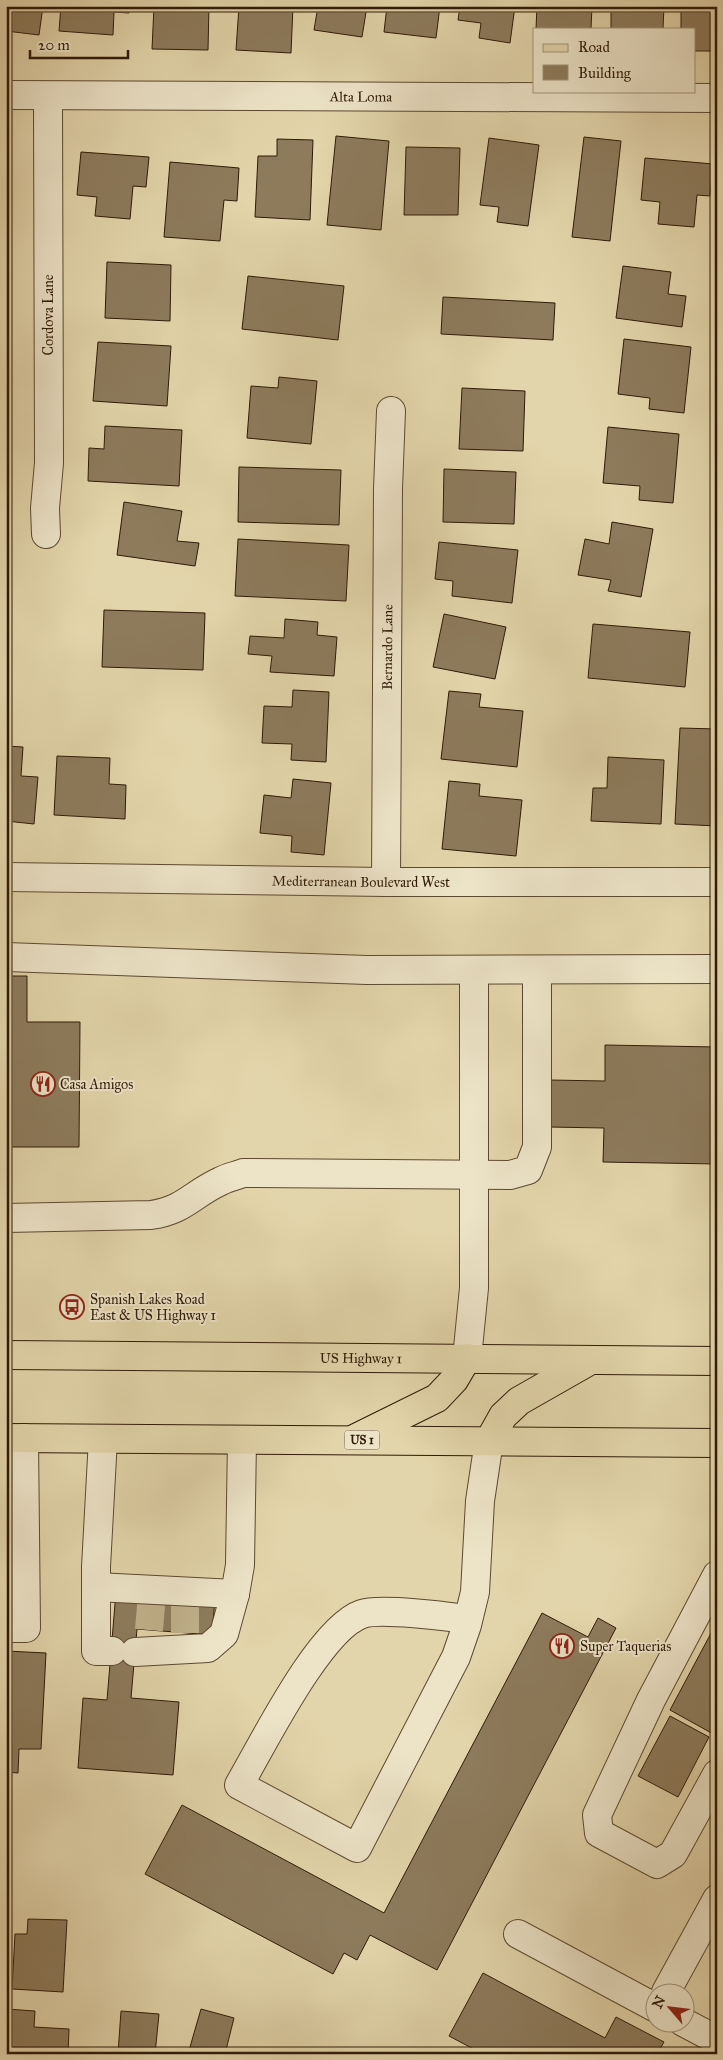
<svg xmlns="http://www.w3.org/2000/svg" width="723" height="2060" font-family="'IM FELL Great Primer',serif">
<style>
.building{fill:#8d7b5c;stroke:#2f1a07}
.lines{fill:none;stroke-linecap:round;stroke-linejoin:round}
.minor-tunnel{stroke:#bfb08a;stroke-width:28;stroke-dasharray:28 14;stroke-linecap:butt}
.minor-casing{stroke:#5c4930;stroke-width:30}
.major-casing{stroke:#2f1a07;stroke-width:30}
.minor{stroke:#ede4c8;stroke-width:28}
.major{stroke:#e3d5ab;stroke-width:28}
.labels{text-anchor:middle;dominant-baseline:central;stroke-width:4;stroke-linejoin:round;paint-order:stroke}
.shield{fill:#ede4c8;stroke:#685741;stroke-width:1}
.shield-label{font-size:12px;font-weight:bold;fill:#2f1a07}
.street-label{font-size:14px;fill:#2f1a07;stroke:#ede4c8}
.poi-label{font-size:14px;fill:#2f1a07;stroke:#ede4c8;text-anchor:start}
</style>
<rect width="100%" height="100%" fill="#e3d5ab"/>
<filter id="stains"><feTurbulence type="fractalNoise" baseFrequency=".004" numOctaves="4"/><feColorMatrix values="0 0 0 0 .2 0 0 0 0 .09 0 0 0 0 .02 0 0 0 .5 -.17"/></filter>
<radialGradient id="worn" r=".72"><stop offset=".6" stop-color="#630" stop-opacity="0"/><stop offset="1" stop-color="#630" stop-opacity=".3"/></radialGradient>
<g class="building">
<polygon points="6,6 43,6 39,35 6,31"/>
<polygon points="61,6 129,6 129,13 114,12 113,35 59,31"/>
<polygon points="154,6 209,6 208,50 152,49"/>
<polygon points="239,6 293,6 291,53 236,50"/>
<polygon points="318,6 367,6 362,37 314,30"/>
<polygon points="387,6 440,6 436,38 384,32"/>
<polygon points="460,6 515,6 510,43 479,38 481,23 458,20"/>
<polygon points="537,6 592,6 591,29 536,29"/>
<polygon points="611,6 664,6 663,29 611,29"/>
<polygon points="681,6 717,6 717,51 694,51 694,29 681,29"/>
<polygon points="336,136 389,141 381,230 327,225"/>
<polygon points="584,137 621,141 610,241 572,237"/>
<polygon points="489,138 539,145 528,226 497,222 499,207 480,205"/>
<polygon points="277,139 313,140 310,220 255,217 258,156 277,156"/>
<polygon points="406,147 460,148 458,215 404,215"/>
<polygon points="6,149 9,149 6,212"/>
<polygon points="81,152 149,157 146,187 133,186 130,219 95,216 97,197 77,195"/>
<polygon points="645,158 713,164 710,196 697,195 694,227 658,224 660,202 641,200"/>
<polygon points="170,162 239,168 237,201 224,200 220,241 164,237"/>
<polygon points="107,262 171,265 170,321 105,318"/>
<polygon points="623,266 671,272 668,294 686,296 682,327 616,318"/>
<polygon points="248,276 344,286 338,340 242,329"/>
<polygon points="443,297 555,303 553,340 441,334"/>
<polygon points="624,339 691,347 684,413 649,409 650,398 618,394"/>
<polygon points="98,342 171,346 167,406 93,401"/>
<polygon points="279,377 317,381 311,444 247,438 251,386 278,388"/>
<polygon points="462,388 525,391 523,451 459,449"/>
<polygon points="105,426 182,430 179,486 88,481 89,448 104,449"/>
<polygon points="608,427 679,434 673,503 639,500 640,486 603,483"/>
<polygon points="239,467 341,470 339,525 238,522"/>
<polygon points="444,469 516,472 514,524 443,522"/>
<polygon points="124,502 182,511 177,541 199,543 195,566 117,555"/>
<polygon points="612,522 653,529 641,597 608,591 611,580 578,575 585,539 609,544"/>
<polygon points="238,539 349,545 346,601 235,596"/>
<polygon points="439,542 518,550 512,603 452,596 453,581 435,579"/>
<polygon points="104,610 205,613 203,670 102,667"/>
<polygon points="444,614 506,627 495,679 433,667"/>
<polygon points="285,619 318,622 317,635 337,637 334,676 270,672 272,656 248,654 250,636 284,638"/>
<polygon points="593,624 690,632 685,687 588,678"/>
<polygon points="293,690 329,692 326,762 291,760 292,744 262,743 264,706 292,707"/>
<polygon points="449,691 481,694 479,707 523,711 517,767 441,759"/>
<polygon points="680,728 717,729 717,826 675,824"/>
<polygon points="6,746 23,747 21,776 38,777 34,824 6,821"/>
<polygon points="57,756 110,758 109,784 126,785 125,819 54,815"/>
<polygon points="608,757 664,760 661,824 591,821 593,788 607,788"/>
<polygon points="293,779 331,783 324,855 291,852 292,836 260,833 264,795 291,798"/>
<polygon points="449,781 480,784 479,796 522,800 516,856 442,849"/>
<polygon points="6,976 27,976 27,1022 80,1022 79,1147 6,1147"/>
<polygon points="605,1045 717,1047 717,1164 603,1162 604,1128 549,1127 550,1080 605,1081"/>
<polygon points="116,1592 215,1599 212,1635 137,1629 131,1698 179,1702 173,1775 78,1768 83,1698 107,1700"/>
<polygon points="542,1613 588,1637 598,1618 616,1628 437,1970 370,1935 357,1960 344,1953 333,1974 145,1874 182,1805 384,1913"/>
<polygon points="717,1622 717,1731 715,1735 670,1710"/>
<polygon points="6,1651 46,1653 41,1749 19,1749 18,1773 6,1772"/>
<polygon points="670,1716 709,1737 678,1797 638,1776"/>
<polygon points="28,1919 67,1920 63,1992 12,1989 15,1934 27,1934"/>
<polygon points="483,1973 605,2038 616,2017 664,2042 657,2054 483,2054 449,2036"/>
<polygon points="6,2009 35,2011 34,2027 69,2029 68,2054 6,2054"/>
<polygon points="201,2009 234,2018 225,2054 188,2054"/>
<polygon points="121,2011 159,2014 155,2054 118,2054"/>
</g>
<g class="lines">
<g class="minor-tunnel">
<polyline points="149,1630 152,1594"/>
<polyline points="185,1633 185,1597"/>
</g>
<defs>
<g id="minor">
<path id="s1" d="M6 95 717 98"/>
<polyline points="46,534 45,508 49,463 48,96"/>
<path id="s2" d="M6 877 386 882H717"/>
<path id="s3" d="M386 882 388 489 391 411"/>
<polyline points="6,957 367,970 717,969"/>
<path d="M6 1218 151 1215C185 1210 192 1194 221 1181 228 1177 236 1176 243 1173L510 1175 528 1170 537 1147V970"/>
<polyline points="467,1358 474,1288 474,970"/>
<polyline points="103,1439 96,1567 96,1651 112,1651"/>
<polyline points="717,1575 651,1700 597,1815 599,1833 657,1864 673,1854 717,1774"/>
<polyline points="96,1587 235,1594"/>
<path d="M468 1620C449 1616 379 1608 362 1614 320 1628 263 1744 239 1785L357 1848 456 1657 467 1625 475 1592 480 1501 489 1441"/>
<polyline points="6,1628 26,1628 24,1438"/>
<polyline points="135,1652 208,1648 224,1634 235,1594 240,1565 242,1440"/>
<polyline points="518,1934 656,2008"/>
<polyline points="666,1992 717,1899"/>
<polyline points="683,2022 717,2040"/>
</g>
<g id="major">
<path id="s4" d="M6 1355 717 1361"/>
<polyline points="6,1438 717,1443"/>
<polyline points="356,1438 437,1398 454,1380 467,1358"/>
<polyline points="489,1441 503,1416 519,1401 591,1360"/>
</g>
</defs>
<use href="#minor" class="minor-casing"/>
<use href="#major" class="major-casing"/>
<use href="#minor" class="minor"/>
<use href="#major" class="major"/>
</g>
<defs>
<symbol id="restaurant-ring" viewBox="-11 -11 22 22"><circle r="9.5" fill="#ede4c8" stroke="#8f2418" stroke-width="1.5"/><path d="M-5-6h1v4h1v-4h1v4h1v-4h1v5L-1.5 .5V6h-2V.5L-5-1ZM5-6V6H3V1.5H1.5Q1.5-4 5-6Z" fill="#8f2418"/></symbol>
<symbol id="bus-ring" viewBox="-11 -11 22 22"><circle r="9.5" fill="#ede4c8" stroke="#8f2418" stroke-width="1.5"/><path d="M-5-6H5V4H4V6H2V4H-2V6H-4V4H-5ZM-3.5-4V0h7V-4ZM-3.5 1.2v1.5H-2V1.2ZM2 1.2v1.5H3.5V1.2Z" fill="#8f2418"/></symbol>
</defs>
<g fill-rule="evenodd">
<use href="#restaurant-ring" x="29" y="1070" width="28" height="28"/>
<use href="#bus-ring" x="58" y="1293" width="28" height="28"/>
<use href="#restaurant-ring" x="548" y="1632" width="28" height="28"/>
</g>
<g class="labels">
<rect class="shield" x="344.5" y="1430.5" width="35" height="19" rx="4"/>
<g class="shield-label">
<text x="362" y="1440">US 1</text>
</g>
<g class="street-label">
<text stroke="none"><textPath href="#s1" startOffset="355">Alta Loma</textPath></text>
<text transform="translate(48 315) rotate(-90)">Cordova Lane</text>
<text stroke="none"><textPath href="#s3" startOffset="235">Bernardo Lane</textPath></text>
<text stroke="none"><textPath href="#s2" startOffset="355">Mediterranean Boulevard West</textPath></text>
<text stroke="none"><textPath href="#s4" startOffset="355">US Highway 1</textPath></text>
</g>
<g class="poi-label">
<text x="60" y="1084">Casa Amigos</text>
<text x="90" y="1299">Spanish Lakes Road<tspan x="90" dy="16">East &amp; US Highway 1</tspan></text>
<text x="580" y="1646">Super Taquerias</text>
</g>
</g>
<rect width="723" height="2060" fill="none" stroke="#e3d5ab" stroke-width="25"/>
<rect x="8" y="8" width="708" height="2045" fill="none" stroke="#2f1a07" stroke-width="2.5"/>
<rect x="12" y="12" width="698" height="2035" fill="none" stroke="#2f1a07"/>
<rect x="533" y="28" width="162" height="65" fill="#ede4c8" stroke="#a1937b"/>
<rect x="543" y="44" width="25" height="8" fill="#e3d5ab" stroke="#a1937b"/>
<text x="578" y="52" font-size="15" fill="#2f1a07">Road</text>
<rect x="543" y="65" width="25" height="15" fill="#8d7b5c" stroke="#a1937b"/>
<text x="578" y="78" font-size="15" fill="#2f1a07">Building</text>
<g transform="translate(670 2008) rotate(298)"><circle r="24" fill="#ede4c8" stroke="#a1937b"/>
<path d="M0-4L9 19L0 12L-9 19Z" fill="#8f2418"/>
<text y="-8" font-size="14" font-weight="bold" text-anchor="middle" fill="#2f1a07">N</text>
</g>
<path d="M30 50v8h98v-8" fill="none" stroke="#2f1a07" stroke-width="2.5"/>
<text x="38" y="50" font-size="15" fill="#2f1a07" stroke="#ede4c8" stroke-width="4" paint-order="stroke">20 m</text>
<rect width="100%" height="100%" filter="url(#stains)"/>
<rect width="100%" height="100%" fill="url(#worn)"/>
</svg>
